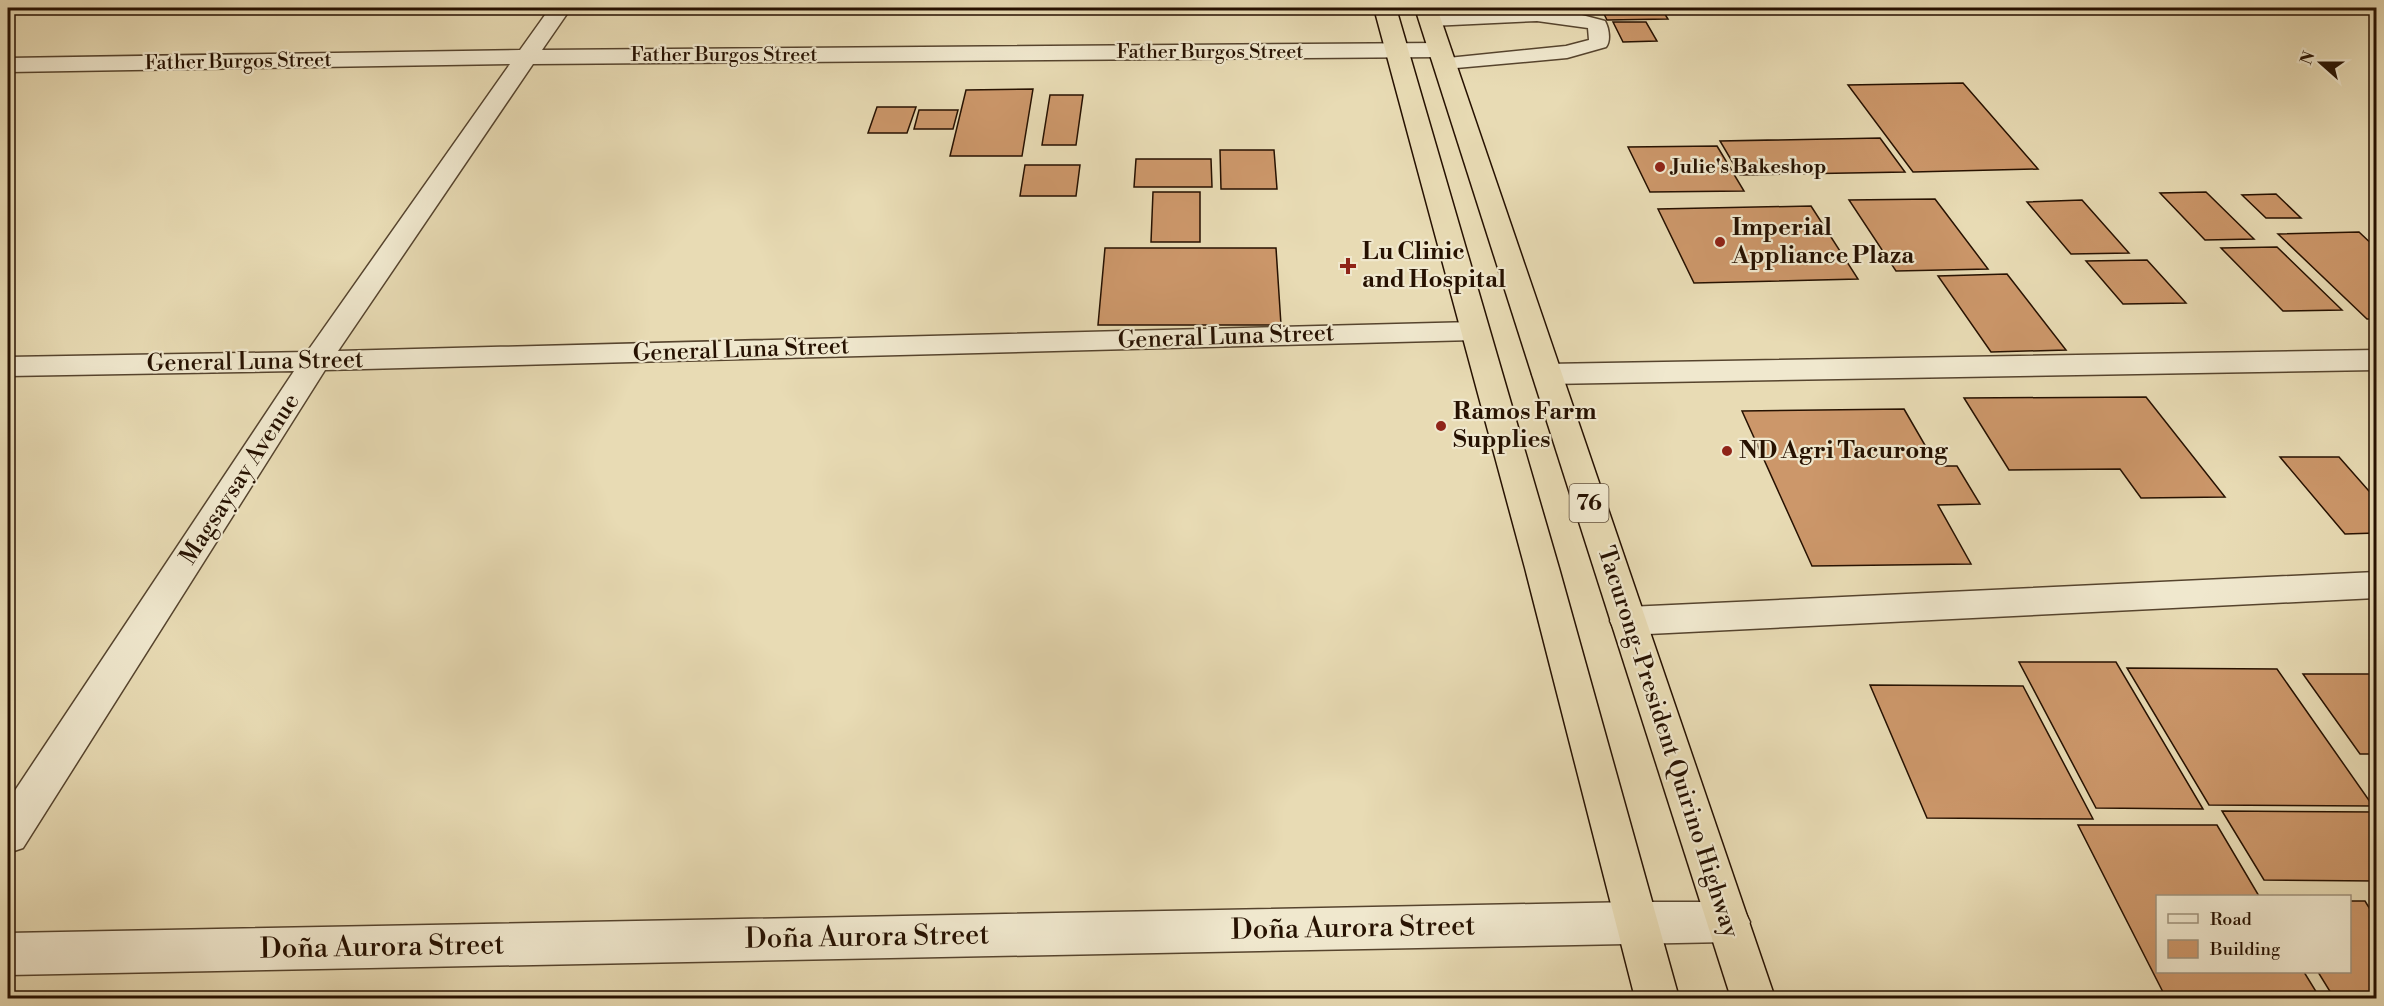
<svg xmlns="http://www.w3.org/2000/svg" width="2384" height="1006" font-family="'Libre Bodoni',serif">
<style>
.building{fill:#cc976a;stroke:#261101;stroke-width:1.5}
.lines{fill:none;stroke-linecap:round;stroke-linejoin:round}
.lane-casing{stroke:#56442e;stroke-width:3}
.street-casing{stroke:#56442e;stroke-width:3}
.highway-casing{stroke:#261101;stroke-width:3}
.lane{fill:#f0e8ce;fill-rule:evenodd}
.street{fill:#f0e8ce;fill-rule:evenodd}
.highway{fill:#e8dbb4;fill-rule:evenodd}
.poi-dot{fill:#8f2418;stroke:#f0e8ce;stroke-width:2}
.labels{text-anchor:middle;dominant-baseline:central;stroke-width:4.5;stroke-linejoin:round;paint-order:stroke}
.far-street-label{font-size:20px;fill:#261101;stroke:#f0e8ce}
.far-poi-label{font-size:20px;font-weight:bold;fill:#261101;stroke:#f0e8ce;text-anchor:start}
.shield{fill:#f0e8ce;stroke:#63523e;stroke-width:1.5}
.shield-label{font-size:22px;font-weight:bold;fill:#261101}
.poi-label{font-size:24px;font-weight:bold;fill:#261101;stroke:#f0e8ce;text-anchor:start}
.street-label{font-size:24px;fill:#261101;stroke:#f0e8ce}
.near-street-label{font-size:28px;fill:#261101;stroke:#f0e8ce}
</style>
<rect width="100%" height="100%" fill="#e8dbb4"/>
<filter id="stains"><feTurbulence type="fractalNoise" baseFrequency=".00333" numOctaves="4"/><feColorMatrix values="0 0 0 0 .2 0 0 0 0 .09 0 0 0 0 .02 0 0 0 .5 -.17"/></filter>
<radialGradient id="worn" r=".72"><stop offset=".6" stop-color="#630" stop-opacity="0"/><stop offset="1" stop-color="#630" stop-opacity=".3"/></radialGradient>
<g class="building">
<polygon points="1601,8 1661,8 1668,19 1607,20"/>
<polygon points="1613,22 1646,22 1657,41 1623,42"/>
<polygon points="1963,83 2038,169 1913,172 1848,85"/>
<polygon points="1033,89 1022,156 950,156 966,90"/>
<polygon points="1050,95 1083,95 1076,145 1042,145"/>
<polygon points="877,107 916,107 907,133 868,133"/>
<polygon points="919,110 958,110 953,129 914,129"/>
<polygon points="1880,138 1905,172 1740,175 1720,141"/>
<polygon points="1717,146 1744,191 1650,192 1628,147"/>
<polygon points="1220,150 1274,150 1277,189 1221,189"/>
<polygon points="1136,159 1211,159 1212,187 1134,187"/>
<polygon points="1025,165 1080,165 1076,196 1020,196"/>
<polygon points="1153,192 1200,192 1200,242 1151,242"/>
<polygon points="2206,192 2254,239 2205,240 2160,193"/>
<polygon points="2276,194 2301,218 2266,218 2242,195"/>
<polygon points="1935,199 1988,269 1896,271 1849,200"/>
<polygon points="2082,200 2129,253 2071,254 2027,202"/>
<polygon points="1811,206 1858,279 1694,283 1658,209"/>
<polygon points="2359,232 2376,248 2376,319 2367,319 2278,234"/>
<polygon points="2277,247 2342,310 2283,311 2221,248"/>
<polygon points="1105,248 1276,248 1281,325 1098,325"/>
<polygon points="2147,260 2186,303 2123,304 2086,261"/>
<polygon points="2007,274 2066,350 1991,352 1938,276"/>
<polygon points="2146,397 2225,497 2141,498 2120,469 2009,470 1964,398"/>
<polygon points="1904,409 1937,466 1957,466 1980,504 1938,505 1971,564 1812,566 1742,411"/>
<polygon points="2280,457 2339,457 2376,499 2376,533 2345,534"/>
<polygon points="2019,662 2116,662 2203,809 2096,808"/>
<polygon points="2127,668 2277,669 2373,806 2209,805"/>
<polygon points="2303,674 2376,674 2376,754 2360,754"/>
<polygon points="1870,685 2023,686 2093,819 1927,818"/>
<polygon points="2222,811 2376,812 2376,881 2264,880"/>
<polygon points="2078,825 2217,825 2259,896 2158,896 2158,972 2304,972 2320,998 2166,998"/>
<polygon points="2350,901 2365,901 2376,919 2376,998 2334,998 2318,972 2350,972"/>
</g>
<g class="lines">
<defs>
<path id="lane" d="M1537 9 1578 14 1605 21C1609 28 1611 41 1606 47L1567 58 1445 69 1438 67 1435 63 1438 59 1566 46 1589 40 1588 28 1537 21 1431 26 1424 24 1421 20 1424 16 1431 14Z"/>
<g id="street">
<polygon points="550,8 571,8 542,50 1440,43 1448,45 1451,50 1448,55 1440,57 533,64 338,351 1474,322 1484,325 1488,331 1484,337 1474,340 325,370 23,848 8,853 8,801 294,371 8,376 8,357 307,352 510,64 8,72 8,58 520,50"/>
<polygon points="2376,350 2376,370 1547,384 1536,381 1532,374 1536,367 1547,364"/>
<polygon points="2376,572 2376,598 1628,635 1615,631 1610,621 1615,611 1628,607"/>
<polygon points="1636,902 1728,902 1743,908 1750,922 1743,936 1728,942 8,975 8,933"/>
</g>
<g id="highway">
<polygon points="1374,8 1396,8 1559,568 1679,998 1635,998 1525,568"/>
<polygon points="1415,8 1437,8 1775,998 1731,998"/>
</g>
</defs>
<use href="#lane" class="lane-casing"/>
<use href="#street" class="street-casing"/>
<use href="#highway" class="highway-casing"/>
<use href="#lane" class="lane"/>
<use href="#street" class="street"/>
<use href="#highway" class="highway"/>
</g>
<g class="poi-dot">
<circle cx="1660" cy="167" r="6"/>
<circle cx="1720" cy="242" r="6"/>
<path d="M1345 257h6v6h6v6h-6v6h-6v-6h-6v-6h6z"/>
<circle cx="1441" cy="426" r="6"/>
<circle cx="1727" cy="451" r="6"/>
</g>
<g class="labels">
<g class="far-street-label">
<text x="1210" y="52">Father Burgos Street</text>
<text x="724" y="55">Father Burgos Street</text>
<text transform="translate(238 62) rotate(-1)">Father Burgos Street</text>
</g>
<g class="far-poi-label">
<text x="1672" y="167">Julie's Bakeshop</text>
</g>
<rect class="shield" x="1569.5" y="484" width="39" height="38" rx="4.5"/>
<g class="shield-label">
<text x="1589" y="503">76</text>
</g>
<g class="poi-label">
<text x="1732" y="228">Imperial<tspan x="1732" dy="28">Appliance Plaza</tspan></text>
<text x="1362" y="252">Lu Clinic<tspan x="1362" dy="28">and Hospital</tspan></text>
<text x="1453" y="412">Ramos Farm<tspan x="1453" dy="28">Supplies</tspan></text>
<text x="1739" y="451">ND Agri Tacurong</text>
</g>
<g class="street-label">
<text transform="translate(1226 337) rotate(-2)">General Luna Street</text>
<text transform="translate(741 350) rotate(-2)">General Luna Street</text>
<text transform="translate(255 362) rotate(-1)">General Luna Street</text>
<text transform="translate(240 479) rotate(-57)">Magsaysay Avenue</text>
<text transform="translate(1668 742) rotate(72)">Tacurong-President Quirino Highway</text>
</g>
<g class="near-street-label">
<text transform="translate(1353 928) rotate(-1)">Doña Aurora Street</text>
<text transform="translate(867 937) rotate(-1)">Doña Aurora Street</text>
<text transform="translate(382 947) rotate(-1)">Doña Aurora Street</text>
</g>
</g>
<rect width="2384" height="1006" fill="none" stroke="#e8dbb4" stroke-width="30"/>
<rect x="9" y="9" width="2366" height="988" fill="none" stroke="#261101" stroke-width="3"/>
<rect x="15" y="15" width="2354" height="976" fill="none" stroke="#261101" stroke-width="1.5"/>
<rect x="2156" y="895" width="195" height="78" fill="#f0e8ce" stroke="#9f927c" stroke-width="1.5"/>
<rect x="2168" y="914" width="30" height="9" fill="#f0e8ce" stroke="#9f927c" stroke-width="1.5"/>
<text x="2210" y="925" font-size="18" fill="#261101">Road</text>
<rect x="2168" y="940" width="30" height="18" fill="#cc976a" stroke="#9f927c" stroke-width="1.5"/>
<text x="2210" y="955" font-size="18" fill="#261101">Building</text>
<g transform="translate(2321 63) rotate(291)" stroke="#f0e8ce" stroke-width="4.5" paint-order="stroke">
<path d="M0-4.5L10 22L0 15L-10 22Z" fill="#261101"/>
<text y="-9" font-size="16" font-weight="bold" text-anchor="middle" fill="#261101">N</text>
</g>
<rect width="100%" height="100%" filter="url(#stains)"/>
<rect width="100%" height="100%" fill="url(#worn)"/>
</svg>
